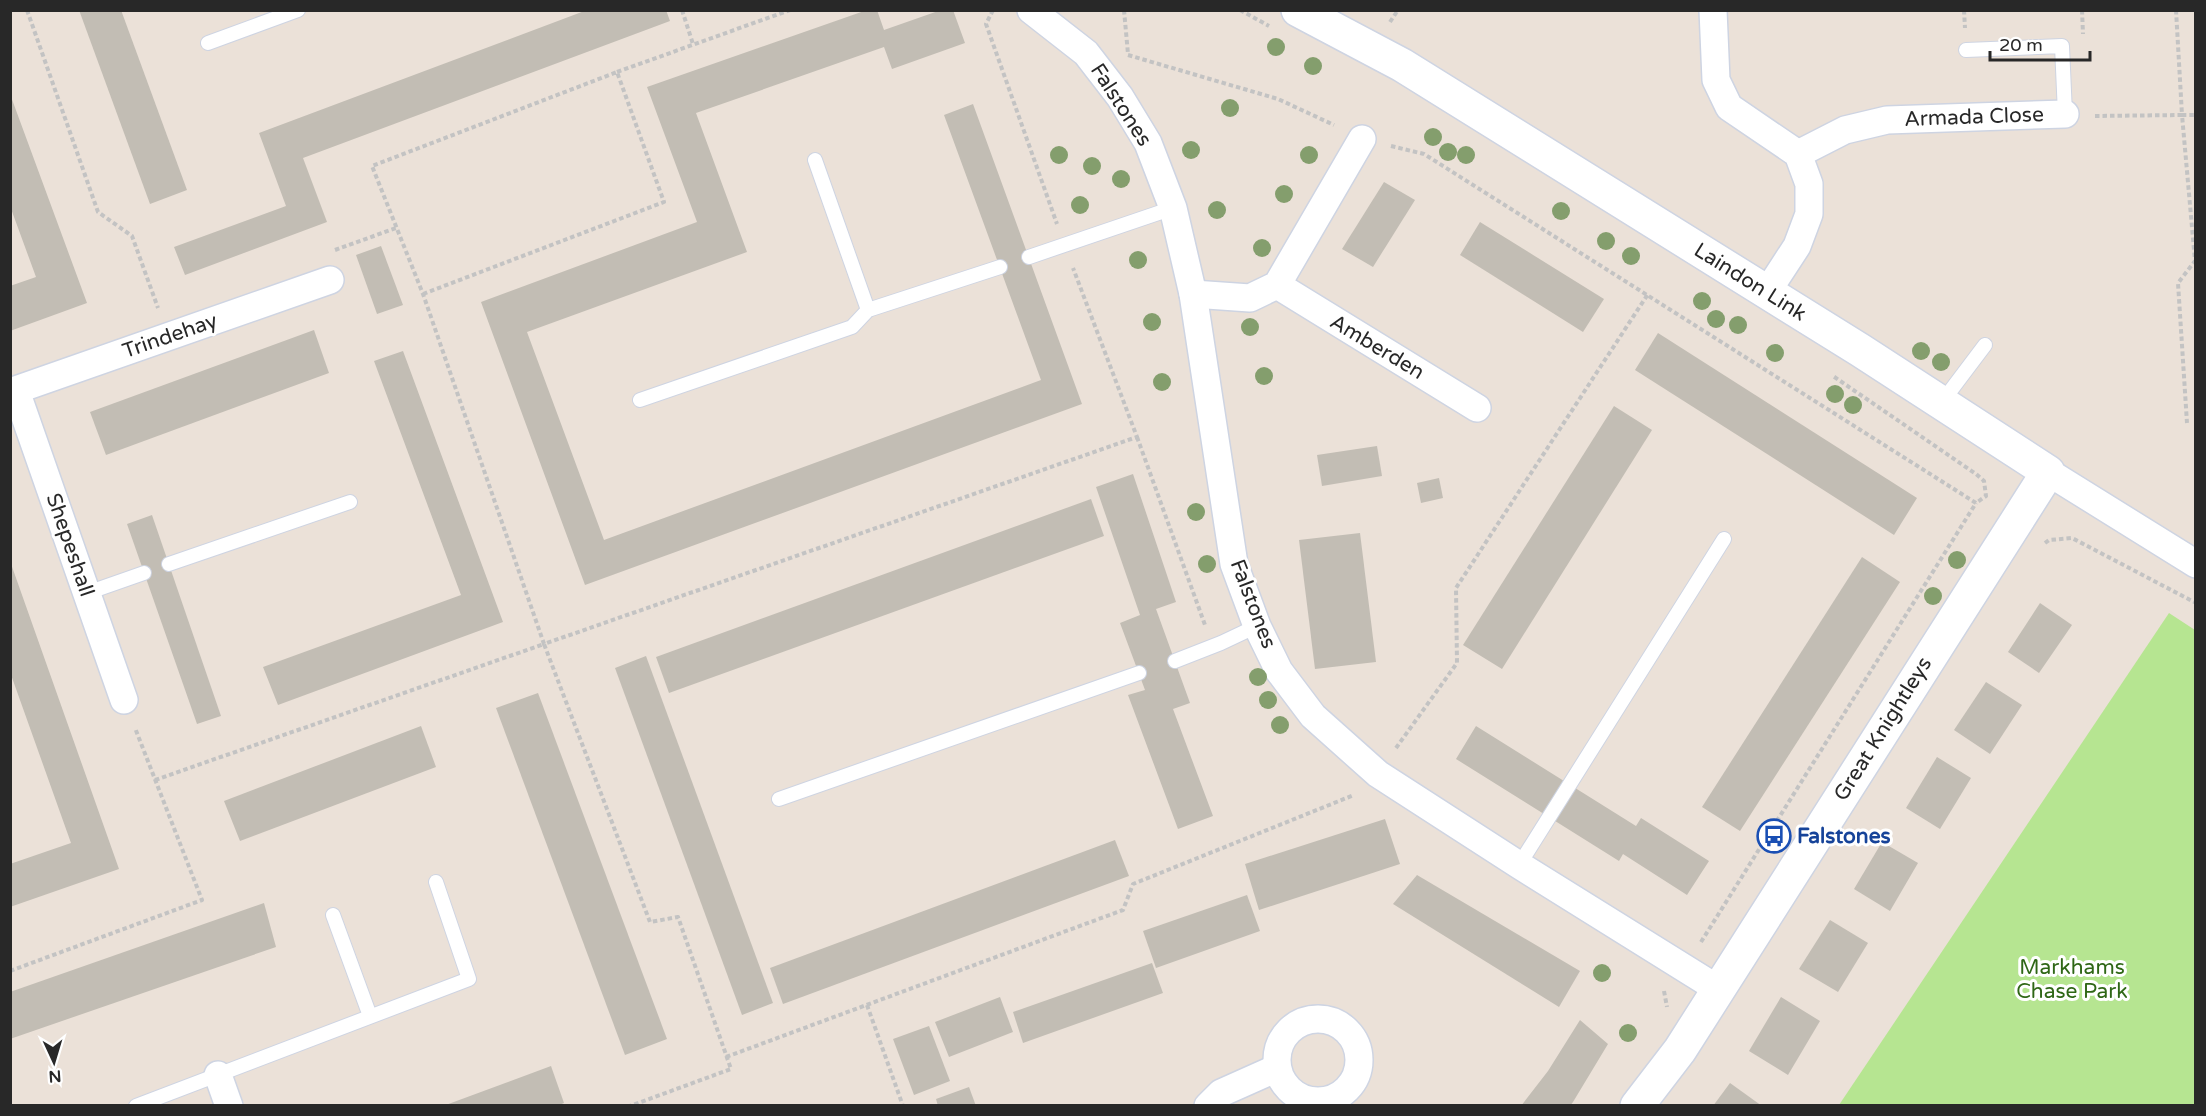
<svg xmlns="http://www.w3.org/2000/svg" width="2206" height="1116" font-family="'Varela Round',sans-serif">
<style>
.green{fill:#b6e591}
.building{fill:#c2bdb4}
.lines{fill:none;stroke-linecap:round;stroke-linejoin:round}
.service-casing{stroke:#ced4e2;stroke-width:16}
.minor-casing{stroke:#ced4e2;stroke-width:30}
.tertiary-casing{stroke:#ced4e2;stroke-width:36}
.path{stroke:#c3c3c3;stroke-width:4;stroke-dasharray:4.5 3;stroke-linecap:butt}
.service{stroke:#fff;stroke-width:14}
.minor{stroke:#fff;stroke-width:27}
.tertiary{stroke:#fff;stroke-width:33}
.tree{fill:#849e6d}
.labels{text-anchor:middle;dominant-baseline:central;stroke-width:6;stroke-linejoin:round;paint-order:stroke}
.street-label{font-size:21px;fill:#282828;stroke:#fff}
.transit-label{font-size:21px;font-weight:bold;fill:#164399;stroke:#fff;text-anchor:start}
.park-label{font-size:21px;fill:#2f6716;stroke:#fff}
</style>
<rect width="100%" height="100%" fill="#ebe1d8"/>
<polygon class="green" points="2169,613 2195,630 2195,1105 1839,1105"/>
<g class="building">
<polygon points="79,10 121,10 187,190 150,204"/>
<polygon points="587,10 666,10 670,21 303,158 327,222 185,275 174,247 286,206 259,133"/>
<polygon points="867,10 877,10 884,30 941,10 953,10 965,43 892,69 884,47 696,113 747,252 527,332 604,540 1041,380 944,115 973,104 1082,404 585,585 481,302 697,222 647,87"/>
<polygon points="10,94 87,303 10,331 10,286 36,277 10,206"/>
<polygon points="1384,182 1415,200 1373,267 1342,249"/>
<polygon points="1480,222 1604,299 1583,332 1460,255"/>
<polygon points="381,246 403,305 377,314 356,255"/>
<polygon points="314,330 329,373 106,455 90,412"/>
<polygon points="1658,333 1917,498 1894,535 1635,370"/>
<polygon points="403,351 503,622 278,705 263,667 461,595 374,361"/>
<polygon points="1614,406 1652,430 1502,669 1463,645"/>
<polygon points="1377,446 1382,476 1322,486 1317,455"/>
<polygon points="1133,474 1176,602 1156,609 1190,703 1173,709 1213,816 1178,829 1128,695 1145,690 1120,623 1140,615 1096,487"/>
<polygon points="1439,478 1443,498 1421,503 1417,483"/>
<polygon points="1091,499 1104,536 669,693 656,657"/>
<polygon points="152,515 221,716 197,724 127,524"/>
<polygon points="1360,533 1376,662 1315,669 1299,540"/>
<polygon points="1862,557 1900,582 1740,831 1702,807"/>
<polygon points="10,561 119,869 10,907 10,864 71,843 10,672"/>
<polygon points="2040,603 2072,625 2039,673 2008,652"/>
<polygon points="646,656 773,1003 742,1015 615,668"/>
<polygon points="1986,682 2022,705 1990,754 1954,730"/>
<polygon points="538,693 667,1039 625,1055 496,708"/>
<polygon points="421,726 436,767 240,841 224,801"/>
<polygon points="1476,726 1636,826 1641,818 1709,861 1687,895 1623,854 1619,861 1456,759"/>
<polygon points="1937,757 1971,778 1940,829 1906,808"/>
<polygon points="1385,819 1400,864 1259,910 1245,864"/>
<polygon points="1115,840 1129,876 783,1004 770,968"/>
<polygon points="1882,842 1918,863 1890,911 1854,889"/>
<polygon points="1417,875 1580,971 1559,1007 1393,904"/>
<polygon points="1247,895 1260,931 1156,968 1143,931"/>
<polygon points="264,903 276,947 10,1039 10,992"/>
<polygon points="1830,920 1868,943 1838,992 1799,969"/>
<polygon points="1152,963 1163,993 1023,1043 1013,1012"/>
<polygon points="1000,997 1013,1032 949,1057 935,1022"/>
<polygon points="1781,997 1820,1021 1788,1075 1749,1051"/>
<polygon points="1580,1020 1608,1044 1573,1102 1570,1106 1521,1106 1548,1071"/>
<polygon points="929,1026 950,1081 914,1095 893,1039"/>
<polygon points="551,1066 564,1103 557,1106 443,1106"/>
<polygon points="1730,1083 1762,1106 1713,1106"/>
<polygon points="969,1087 976,1106 938,1106 936,1099"/>
</g>
<g class="lines">
<defs>
<g id="service">
<polyline points="208,43 298,10"/>
<polyline points="1966,50 2062,46 2065,114"/>
<polyline points="815,160 868,310"/>
<polyline points="1029,257 1173,208"/>
<polyline points="640,400 852,327 868,310 1000,267"/>
<polyline points="1942,402 1985,345"/>
<polyline points="169,564 350,502"/>
<polyline points="87,593 144,573"/>
<polyline points="1175,661 1221,643 1257,626"/>
<polyline points="779,799 1139,673"/>
<polyline points="1519,865 1724,539"/>
<polyline points="333,915 370,1016"/>
<polyline points="136,1106 469,979 436,882"/>
</g>
<g id="minor">
<polyline points="1031,10 1086,53 1120,97 1148,143 1173,208 1193,294 1234,564 1257,626 1279,671 1313,716 1378,774 1519,865 1718,989"/>
<polyline points="1713,10 1716,80 1729,107 1798,154 1809,184 1809,214 1797,246 1767,292"/>
<polyline points="1798,154 1845,130 1887,120 2065,114"/>
<polyline points="1277,285 1477,408"/>
<polyline points="1193,294 1250,298 1277,285 1362,139"/>
<polyline points="16,391 124,700"/>
<polyline points="10,392 330,280"/>
<polyline points="2048,472 2196,564"/>
<circle cx="1318" cy="1060" r="41"/>
<polyline points="218,1075 229,1106"/>
<polyline points="1208,1106 1221,1093 1277,1068"/>
</g>
<polyline id="tertiary" points="1298,10 1402,65 1860,350 2048,472 1680,1050 1637,1106"/>
</defs>
<use href="#service" class="service-casing"/>
<use href="#minor" class="minor-casing"/>
<use href="#tertiary" class="tertiary-casing"/>
<g class="path">
<polyline points="27,10 98,212 132,236 158,308"/>
<polyline points="682,10 693,44"/>
<polyline points="993,10 986,24 1057,224"/>
<polyline points="1124,10 1128,54"/>
<polyline points="1240,10 1269,26"/>
<polyline points="1964,10 1965,28"/>
<polyline points="2082,10 2083,34"/>
<polyline points="2176,10 2182,115 2196,115"/>
<polyline points="1390,22 1398,10"/>
<polyline points="1128,55 1278,99 1334,125"/>
<polyline points="617,72 790,10"/>
<polyline points="2095,116 2182,115 2195,261 2178,283 2187,423"/>
<polyline points="1391,146 1424,154 1976,503 1986,496 1984,481 1976,474 1833,376"/>
<polyline points="335,250 396,228"/>
<polyline points="423,294 664,202 617,72 372,166 423,294 544,644 1137,437 1073,268"/>
<polyline points="1137,437 1205,625"/>
<polyline points="2045,543 2049,540 2072,538 2196,603"/>
<polyline points="1396,748 1457,663 1456,588 1648,294"/>
<polyline points="155,780 544,644 650,922 678,917 731,1069 630,1106"/>
<polyline points="1701,942 1976,503"/>
<polyline points="10,971 202,900 135,728"/>
<polyline points="1664,991 1667,1007"/>
<polyline points="867,1005 903,1106"/>
<polyline points="726,1057 1123,910 1133,884 1354,795"/>
</g>
<use href="#service" class="service"/>
<use href="#minor" class="minor"/>
<use href="#tertiary" class="tertiary"/>
</g>
<g class="tree">
<circle cx="1276" cy="47" r="9"/>
<circle cx="1313" cy="66" r="9"/>
<circle cx="1230" cy="108" r="9"/>
<circle cx="1433" cy="137" r="9"/>
<circle cx="1191" cy="150" r="9"/>
<circle cx="1448" cy="152" r="9"/>
<circle cx="1059" cy="155" r="9"/>
<circle cx="1309" cy="155" r="9"/>
<circle cx="1466" cy="155" r="9"/>
<circle cx="1092" cy="166" r="9"/>
<circle cx="1121" cy="179" r="9"/>
<circle cx="1284" cy="194" r="9"/>
<circle cx="1080" cy="205" r="9"/>
<circle cx="1217" cy="210" r="9"/>
<circle cx="1561" cy="211" r="9"/>
<circle cx="1606" cy="241" r="9"/>
<circle cx="1262" cy="248" r="9"/>
<circle cx="1631" cy="256" r="9"/>
<circle cx="1138" cy="260" r="9"/>
<circle cx="1702" cy="301" r="9"/>
<circle cx="1716" cy="319" r="9"/>
<circle cx="1152" cy="322" r="9"/>
<circle cx="1738" cy="325" r="9"/>
<circle cx="1250" cy="327" r="9"/>
<circle cx="1921" cy="351" r="9"/>
<circle cx="1775" cy="353" r="9"/>
<circle cx="1941" cy="362" r="9"/>
<circle cx="1264" cy="376" r="9"/>
<circle cx="1162" cy="382" r="9"/>
<circle cx="1835" cy="394" r="9"/>
<circle cx="1853" cy="405" r="9"/>
<circle cx="1196" cy="512" r="9"/>
<circle cx="1957" cy="560" r="9"/>
<circle cx="1207" cy="564" r="9"/>
<circle cx="1933" cy="596" r="9"/>
<circle cx="1258" cy="677" r="9"/>
<circle cx="1268" cy="700" r="9"/>
<circle cx="1280" cy="725" r="9"/>
<circle cx="1602" cy="973" r="9"/>
<circle cx="1628" cy="1033" r="9"/>
</g>
<defs>
<symbol id="bus-ring" viewBox="-11 -11 22 22"><circle r="9.5" fill="#fff" stroke="#1a4fb4" stroke-width="1.5"/><path d="M-5-6H5V4H4V6H2V4H-2V6H-4V4H-5ZM-3.5-4V0h7V-4ZM-3.5 1.2v1.5H-2V1.2ZM2 1.2v1.5H3.5V1.2Z" fill="#1a4fb4"/></symbol>
</defs>
<g fill-rule="evenodd">
<use href="#bus-ring" x="1755" y="817" width="38" height="38"/>
</g>
<g class="labels">
<g class="street-label">
<text transform="translate(1121 105) rotate(57)">Falstones</text>
<text transform="translate(1974 117) rotate(-2)">Armada Close</text>
<text transform="translate(1750 282) rotate(32)">Laindon Link</text>
<text transform="translate(170 336) rotate(-19)">Trindehay</text>
<text transform="translate(1377 347) rotate(31)">Amberden</text>
<text transform="translate(70 545) rotate(71)">Shepeshall</text>
<text transform="translate(1253 604) rotate(69)">Falstones</text>
<text transform="translate(1883 729) rotate(-58)">Great Knightleys</text>
</g>
<g class="transit-label">
<text x="1797" y="836">Falstones</text>
</g>
<g class="park-label">
<text x="2072" y="967">Markhams<tspan x="2072" dy="24">Chase Park</tspan></text>
</g>
</g>
<rect width="2206" height="1116" fill="none" stroke="#282828" stroke-width="24"/>
<g transform="translate(54 1062) rotate(176)" stroke="#ffffff" stroke-width="4.5" paint-order="stroke">
<path d="M0-4.5L10 22L0 15L-10 22Z" fill="#282828"/>
<text y="-9" font-size="16" font-weight="bold" text-anchor="middle" fill="#282828">N</text>
</g>
<path d="M1990 51v9h100v-9" fill="none" stroke="#282828" stroke-width="3"/>
<text x="1999" y="51" font-size="18" fill="#282828" stroke="#ffffff" stroke-width="4.5" paint-order="stroke">20 m</text>
</svg>
